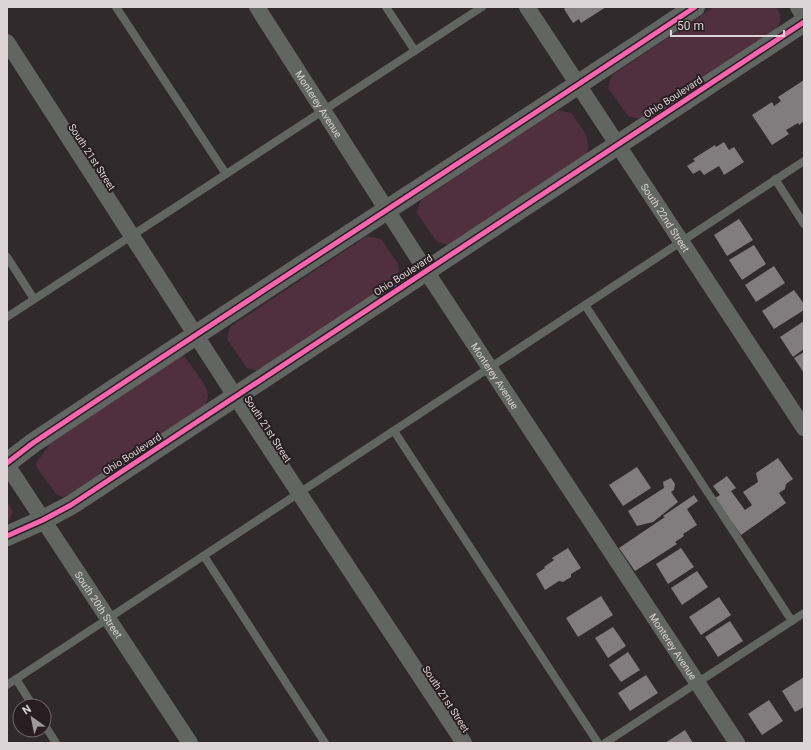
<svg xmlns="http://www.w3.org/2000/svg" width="811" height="750" font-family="Roboto,sans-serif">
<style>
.green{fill:#4f303c}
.building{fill:#817c7e}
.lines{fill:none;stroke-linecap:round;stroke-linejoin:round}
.service{stroke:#616662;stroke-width:8}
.minor{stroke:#616662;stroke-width:16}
.tertiary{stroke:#616662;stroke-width:20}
.cycleway-casing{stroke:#281e22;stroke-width:8}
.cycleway{stroke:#f766af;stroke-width:5}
.labels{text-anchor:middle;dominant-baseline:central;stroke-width:4;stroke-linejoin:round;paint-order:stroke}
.street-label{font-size:10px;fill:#dcd4d6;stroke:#281e22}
</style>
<rect width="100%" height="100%" fill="#302a2c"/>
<g class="green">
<path d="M714 7H776C782 15 781 21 776 30L639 119 628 116 608 88 612 75Z"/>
<path d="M557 110 571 113C580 127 595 139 585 156L448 245 437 242 417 213 420 201Z"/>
<polygon points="367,236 381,239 398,264 399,271 395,281 258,371 247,368 227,339 230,327"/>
<path d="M179 355 184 356C190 365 208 385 208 395 208 400 205 406 202 410L64 497 57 495 37 468 36 463 50 444Z"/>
<path d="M7 501C14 512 14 512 7 523Z"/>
</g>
<g class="building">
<polygon points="567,7 606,7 581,23 579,19 573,23 564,9"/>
<polygon points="804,80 804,121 799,125 798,123 786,130 789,134 772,145 752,115 772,102 774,106 781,101 778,97"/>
<polygon points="724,142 729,150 734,147 744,162 724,175 719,166 704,175 700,170 693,174 687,166 695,161 693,159 715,145 716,147"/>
<polygon points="739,219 753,240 727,256 714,235"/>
<polygon points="754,245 766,264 742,280 729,260"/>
<polygon points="774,266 785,283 756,302 745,285"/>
<polygon points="794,290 804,304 804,310 774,329 762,311"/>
<polygon points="804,321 804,349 793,357 780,337"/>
<polygon points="804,352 804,373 794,358"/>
<polygon points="778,458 793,479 786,484 785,489 779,493 786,503 741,535 715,498 720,495 713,486 727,476 736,488 731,491 745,510 752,505 743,492 758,482 756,473"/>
<polygon points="637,467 651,488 623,506 609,485"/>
<polygon points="671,478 675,484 674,490 671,492 678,502 653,522 637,526 628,511 664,488 663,482"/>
<polygon points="694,495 698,501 687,509 697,525 683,534 684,536 675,542 677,544 635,571 619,548 665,517 663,516"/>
<polygon points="568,548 581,568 571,574 571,577 563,582 559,581 545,590 536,574 545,568 544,567 554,560 552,558"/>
<polygon points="681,548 694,567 668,584 656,564"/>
<polygon points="697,571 708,587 682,605 671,588"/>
<polygon points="601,596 613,615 578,637 566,618"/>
<polygon points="719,597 731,615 701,635 689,617"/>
<polygon points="730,621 743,641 718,657 705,637"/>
<polygon points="613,627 626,646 608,658 595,638"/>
<polygon points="628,652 640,670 621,682 609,665"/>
<polygon points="646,675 658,693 630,711 618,693"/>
<polygon points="804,677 804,707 795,712 782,691"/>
<polygon points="769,700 783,721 762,735 748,714"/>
<polygon points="685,730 693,743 665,743"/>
</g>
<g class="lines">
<g class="service">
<polyline points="116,7 226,174"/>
<polyline points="386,7 415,51"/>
<polyline points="775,179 804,224"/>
<polyline points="7,257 34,299"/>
<polyline points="585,305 792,621"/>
<polyline points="7,317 482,7"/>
<polyline points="394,431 598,743"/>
<polyline points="204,556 325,743"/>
<polyline points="16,679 33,706"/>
<polyline points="7,685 804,161"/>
<polyline points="44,724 56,743"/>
<polyline points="605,743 804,613"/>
</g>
<g class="minor">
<path id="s1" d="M257 7 426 271 737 743"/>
<path id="s2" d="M527 7 804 428"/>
<polyline points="798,7 804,17"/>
<polyline points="7,42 235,396 464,743"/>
<path id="s3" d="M7 465 190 743"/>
</g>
<g class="tertiary">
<path d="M7 463 33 443C252 296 475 154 695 7"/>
<polyline points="7,536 43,520 71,505 804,22"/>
</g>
<defs>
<g id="cycleway">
<path d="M7 463 33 443C252 296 475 154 695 7"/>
<polyline points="7,536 43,520 71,505 804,22"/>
</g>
</defs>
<use href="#cycleway" class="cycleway-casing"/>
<use href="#cycleway" class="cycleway"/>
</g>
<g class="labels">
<g class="street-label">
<text transform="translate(673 97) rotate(-33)">Ohio Boulevard</text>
<text stroke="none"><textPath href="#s1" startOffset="115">Monterey Avenue</textPath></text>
<text transform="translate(92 157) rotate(57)">South 21st Street</text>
<text stroke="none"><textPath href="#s2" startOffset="252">South 22nd Street</textPath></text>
<text transform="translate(403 275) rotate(-33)">Ohio Boulevard</text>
<text stroke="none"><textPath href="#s1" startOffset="439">Monterey Avenue</textPath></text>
<text transform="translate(268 429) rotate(57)">South 21st Street</text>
<text transform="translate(132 454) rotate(-33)">Ohio Boulevard</text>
<text stroke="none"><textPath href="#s3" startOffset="167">South 20th Street</textPath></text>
<text stroke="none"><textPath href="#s1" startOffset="763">Monterey Avenue</textPath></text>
<text transform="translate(446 699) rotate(57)">South 21st Street</text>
</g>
</g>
<rect width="811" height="750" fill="none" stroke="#dcd4d6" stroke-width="16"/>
<g transform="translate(32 718) rotate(327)"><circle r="19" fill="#281e22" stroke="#70676a"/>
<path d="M0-3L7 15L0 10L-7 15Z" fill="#a0989a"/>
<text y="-6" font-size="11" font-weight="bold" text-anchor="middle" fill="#dcd4d6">N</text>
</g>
<path d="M671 30v6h113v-6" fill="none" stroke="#dcd4d6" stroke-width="2"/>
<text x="677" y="30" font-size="12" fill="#dcd4d6" stroke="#281e22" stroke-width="3" paint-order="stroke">50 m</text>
</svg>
